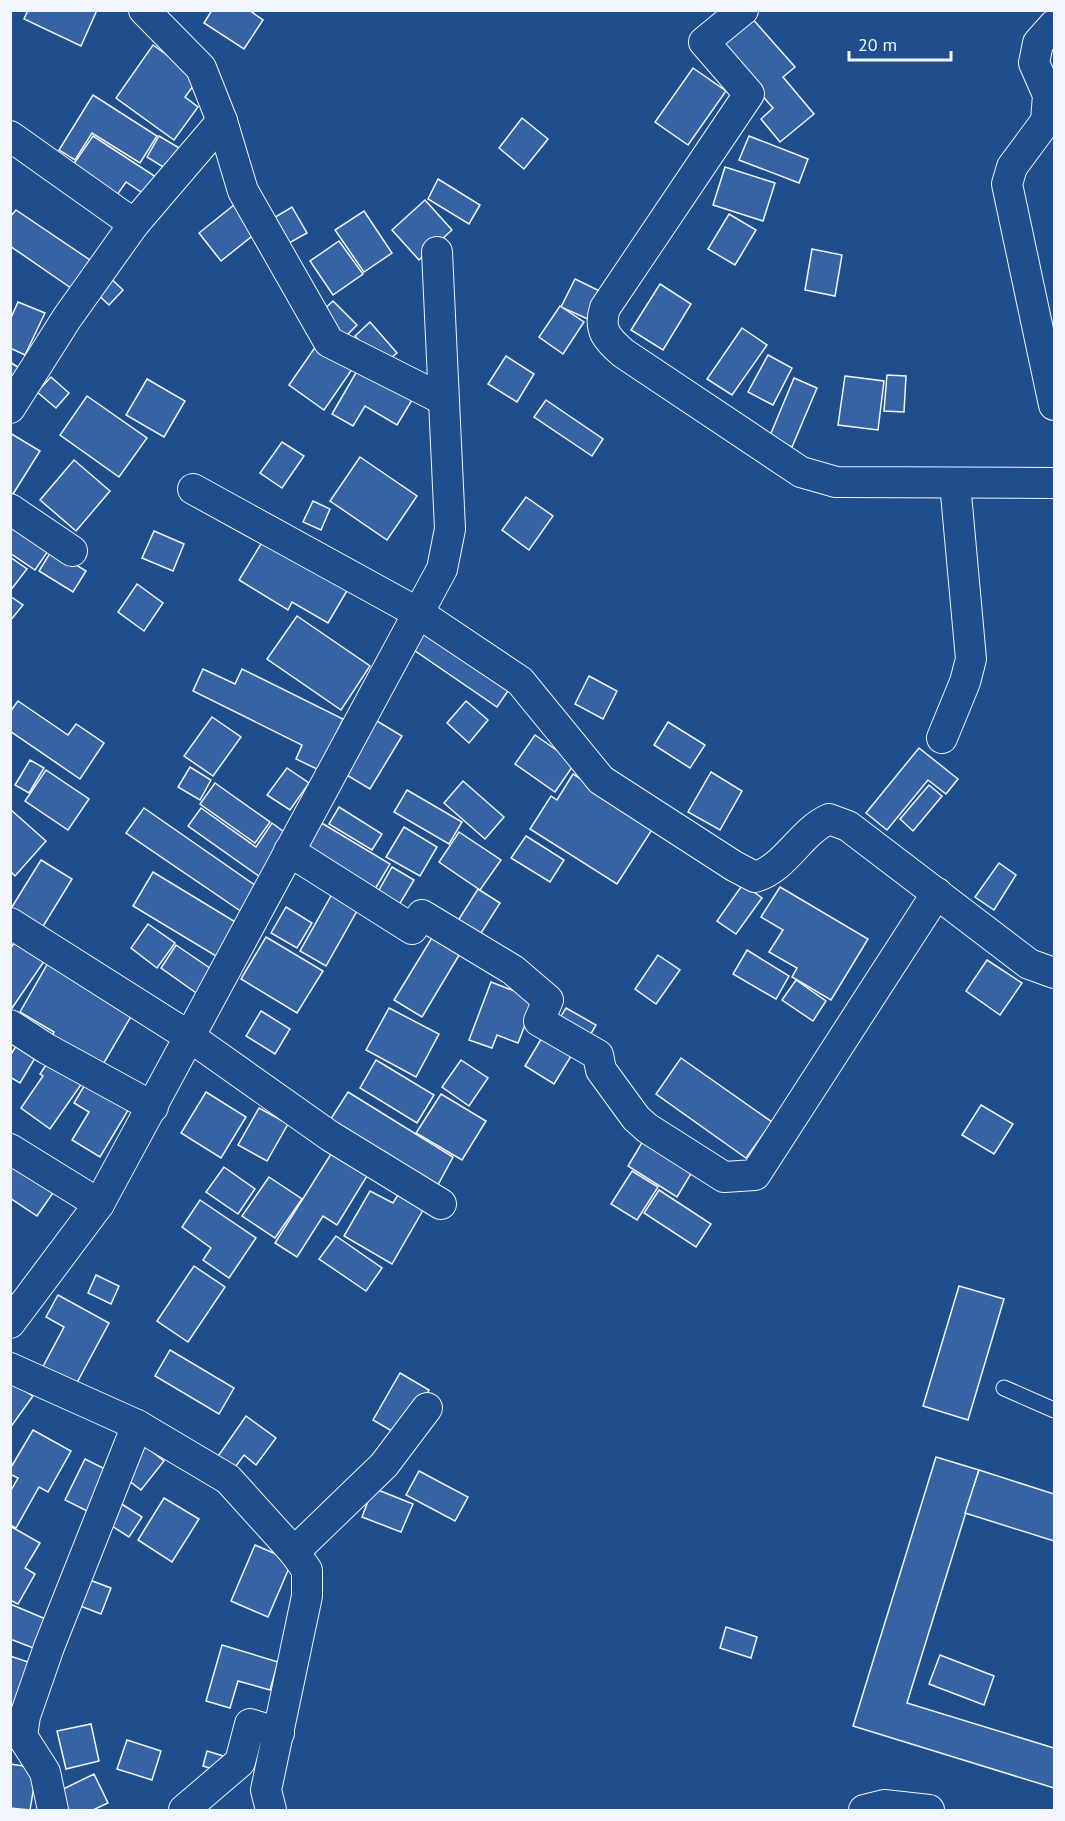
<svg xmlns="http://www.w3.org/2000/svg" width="1065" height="1821" font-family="'PT Sans',sans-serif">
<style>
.building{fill:#3563a3;stroke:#f2f6ff;stroke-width:1.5}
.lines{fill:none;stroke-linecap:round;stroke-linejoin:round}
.service-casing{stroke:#f2f6ff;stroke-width:17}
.minor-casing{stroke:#f2f6ff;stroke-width:32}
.service{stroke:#1f4e8c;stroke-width:15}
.minor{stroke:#1f4e8c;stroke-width:30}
</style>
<rect width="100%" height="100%" fill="#1f4e8c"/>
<g class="building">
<polygon points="28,10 97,10 81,46 24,19"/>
<polygon points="212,10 249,10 263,20 244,49 204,23"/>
<polygon points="750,16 795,67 783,77 814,114 780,142 761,119 773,108 717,44"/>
<polygon points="153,45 199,78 185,97 198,107 174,140 116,98"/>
<polygon points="693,68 726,91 688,145 655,122"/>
<polygon points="93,95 157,136 140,163 92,133 75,160 59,150"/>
<polygon points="522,118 548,139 524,169 499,148"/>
<polygon points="93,136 156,177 144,194 126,182 117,195 73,165"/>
<polygon points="159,136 181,149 168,170 147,157"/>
<polygon points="749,136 808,159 799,183 739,160"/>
<polygon points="725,167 775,183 763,221 713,205"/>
<polygon points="438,179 480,205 469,224 428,199"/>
<polygon points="425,200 452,230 419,260 392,230"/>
<polygon points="234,205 256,233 221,261 199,233"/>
<polygon points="292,207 307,233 282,247 267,222"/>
<polygon points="16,210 90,260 71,288 10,246 10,217"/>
<polygon points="364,211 392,253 364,272 335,230"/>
<polygon points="729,214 756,230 735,265 708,249"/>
<polygon points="339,241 363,274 333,295 310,261"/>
<polygon points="812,249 842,255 835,296 805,290"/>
<polygon points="106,274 123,290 109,305 92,289"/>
<polygon points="575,279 604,293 590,320 561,307"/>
<polygon points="660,284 691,304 663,350 631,330"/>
<polygon points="333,301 357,325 343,339 319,314"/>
<polygon points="18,302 45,313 25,355 10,348 10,320"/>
<polygon points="560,306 584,322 563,354 539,337"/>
<polygon points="370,322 397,353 381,366 355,336"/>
<polygon points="742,328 767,345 732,395 707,379"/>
<polygon points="318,343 353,368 324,410 289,385"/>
<polygon points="768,355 792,368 773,405 748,392"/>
<polygon points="506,356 534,374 517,402 488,384"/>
<polygon points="10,362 24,371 10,386"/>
<polygon points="361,364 415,395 397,425 365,406 353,426 332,414"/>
<polygon points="887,375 906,376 904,412 884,411"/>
<polygon points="845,376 884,381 878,430 838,425"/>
<polygon points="51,377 69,393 56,408 37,392"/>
<polygon points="794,378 817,388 792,447 769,438"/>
<polygon points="147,379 185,401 164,437 126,415"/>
<polygon points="87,396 147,438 119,477 60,435"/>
<polygon points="546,400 603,439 592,456 534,417"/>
<polygon points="10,433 40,451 13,494 10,493"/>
<polygon points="282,442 304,456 282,488 260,473"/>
<polygon points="360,457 417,496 387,540 330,501"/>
<polygon points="74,460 110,491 76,531 40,500"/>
<polygon points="526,497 553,516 529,550 502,530"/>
<polygon points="313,501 330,509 321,530 303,522"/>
<polygon points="14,523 50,548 35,570 10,553 10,528"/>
<polygon points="154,531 184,544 173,571 142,558"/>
<polygon points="264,539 348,589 328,623 292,602 288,610 239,580"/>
<polygon points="52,550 86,571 73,592 39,571"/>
<polygon points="10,557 27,569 10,591"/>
<polygon points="137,584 163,603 144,631 118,612"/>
<polygon points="10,596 23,605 10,621"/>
<polygon points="297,616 370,666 341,710 267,659"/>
<polygon points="425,621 514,682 497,707 408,646"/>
<polygon points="203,669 235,684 242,669 343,719 319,770 296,759 302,745 193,691"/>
<polygon points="589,676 617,691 603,719 575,704"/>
<polygon points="18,701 68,735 76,724 104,743 80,779 10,731 10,712"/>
<polygon points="466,701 488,720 469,743 447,723"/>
<polygon points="367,715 402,736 370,789 335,768"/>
<polygon points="212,717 241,737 213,776 184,756"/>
<polygon points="668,722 705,745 690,768 654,745"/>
<polygon points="535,735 575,763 555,792 515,764"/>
<polygon points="919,748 958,779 946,794 928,780 887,830 866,813"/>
<polygon points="30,760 44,768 29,793 15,785"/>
<polygon points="190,767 211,780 200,800 178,787"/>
<polygon points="287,768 309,783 290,810 267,795"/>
<polygon points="46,770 89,799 68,830 25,801"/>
<polygon points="711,772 742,791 720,830 688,812"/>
<polygon points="573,774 655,825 617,884 530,829 551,796 557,800"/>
<polygon points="463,781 504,817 485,839 444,803"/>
<polygon points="215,783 270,822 255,843 200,804"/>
<polygon points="929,785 942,796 913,831 900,819"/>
<polygon points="407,790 462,822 449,844 394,812"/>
<polygon points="339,807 382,834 372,850 329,824"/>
<polygon points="144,808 262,890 245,914 126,833"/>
<polygon points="201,808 256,847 272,823 292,838 263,879 188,826"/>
<polygon points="10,809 46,841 15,876 10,871"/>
<polygon points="320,822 390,864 371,896 300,854"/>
<polygon points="404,827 437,847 420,876 386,857"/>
<polygon points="459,832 501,860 480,890 439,862"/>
<polygon points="526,836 564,860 550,882 511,858"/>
<polygon points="41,860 72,879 39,933 10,910"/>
<polygon points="999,863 1016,875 994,910 975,897"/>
<polygon points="392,867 414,880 396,910 375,897"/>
<polygon points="153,872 242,926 221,959 133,906"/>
<polygon points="743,884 762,898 736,934 717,921"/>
<polygon points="336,887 362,902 326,966 300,951"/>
<polygon points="780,887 868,939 831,1000 792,977 797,968 769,952 783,930 761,917"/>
<polygon points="478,889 500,903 476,941 454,927"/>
<polygon points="286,907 312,923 297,948 271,933"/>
<polygon points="148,924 175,943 157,968 131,948"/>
<polygon points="433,936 461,952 422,1017 394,1000"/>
<polygon points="266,937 323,971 297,1013 241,979"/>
<polygon points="18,938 47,957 10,1011 10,949"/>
<polygon points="176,945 217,973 202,997 161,968"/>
<polygon points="747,950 789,976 776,999 733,974"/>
<polygon points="658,955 680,970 656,1004 635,989"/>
<polygon points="987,960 1022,983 1000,1015 966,991"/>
<polygon points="48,963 133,1013 98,1073 48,1043 54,1032 20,1012"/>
<polygon points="796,980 826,1001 813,1021 782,1000"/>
<polygon points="491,982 535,999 518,1043 497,1035 492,1048 469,1040"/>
<polygon points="389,1008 439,1034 416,1077 366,1050"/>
<polygon points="566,1008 596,1025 585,1044 555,1026"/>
<polygon points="261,1011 290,1029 275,1054 246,1036"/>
<polygon points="546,1031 576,1048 554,1084 525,1066"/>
<polygon points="19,1041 38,1053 20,1083 10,1077 10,1056"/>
<polygon points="52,1056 85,1079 50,1129 21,1108 43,1076 40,1074"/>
<polygon points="681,1058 772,1122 746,1158 656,1094"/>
<polygon points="376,1060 434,1095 417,1123 360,1088"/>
<polygon points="461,1060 488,1078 469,1106 442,1087"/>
<polygon points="90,1076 133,1102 100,1157 72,1140 89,1112 74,1103"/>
<polygon points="206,1092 246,1117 221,1158 181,1133"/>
<polygon points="348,1092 453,1157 433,1194 325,1128"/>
<polygon points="441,1094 486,1121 462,1160 416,1133"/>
<polygon points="981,1105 1013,1124 994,1154 962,1135"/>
<polygon points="259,1108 288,1124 267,1161 238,1145"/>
<polygon points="646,1136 695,1167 677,1197 628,1166"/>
<polygon points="331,1154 367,1176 337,1225 323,1216 297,1257 275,1243"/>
<polygon points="10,1155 57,1187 37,1216 10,1198"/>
<polygon points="224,1167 255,1189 238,1214 206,1192"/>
<polygon points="632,1171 658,1187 637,1220 611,1204"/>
<polygon points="269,1177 302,1199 275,1238 242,1216"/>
<polygon points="401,1190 426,1205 392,1264 344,1236 370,1191 393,1203"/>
<polygon points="659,1190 711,1224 696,1247 644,1213"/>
<polygon points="200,1200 256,1238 229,1278 203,1260 211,1248 182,1227"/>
<polygon points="336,1236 382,1268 366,1291 319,1259"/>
<polygon points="194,1266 225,1287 188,1342 157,1321"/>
<polygon points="96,1275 119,1286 111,1304 88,1293"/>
<polygon points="959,1286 1004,1299 968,1420 923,1406"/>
<polygon points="58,1295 109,1323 73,1390 40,1372 64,1327 46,1317"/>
<polygon points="170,1350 234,1388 219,1414 155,1376"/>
<polygon points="400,1373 429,1390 402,1437 373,1420"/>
<polygon points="10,1381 33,1396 10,1428"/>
<polygon points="246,1416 276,1438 256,1465 244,1455 230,1474 214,1462"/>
<polygon points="33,1430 71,1451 48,1492 39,1487 16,1528 10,1525 10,1492 18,1478 10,1474 10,1469"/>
<polygon points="142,1444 164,1461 141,1490 119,1473"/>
<polygon points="936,1457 979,1470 907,1703 1054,1748 1054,1788 853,1726"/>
<polygon points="85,1459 115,1474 95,1515 65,1500"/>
<polygon points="979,1470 1054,1494 1054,1541 965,1513"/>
<polygon points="419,1471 468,1497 455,1521 406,1495"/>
<polygon points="373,1488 413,1504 401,1532 362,1517"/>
<polygon points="164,1498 199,1519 172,1562 138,1540"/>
<polygon points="117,1501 142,1517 129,1537 104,1521"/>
<polygon points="10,1526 40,1543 25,1568 35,1574 18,1604 10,1600"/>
<polygon points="255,1545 292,1561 268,1617 231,1601"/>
<polygon points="79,1576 111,1588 101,1614 70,1602"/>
<polygon points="10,1604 48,1620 36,1649 10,1639"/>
<polygon points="726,1627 757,1637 751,1658 720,1648"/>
<polygon points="222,1645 278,1662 270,1690 238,1681 230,1708 206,1701"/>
<polygon points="940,1655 994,1676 984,1705 929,1684"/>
<polygon points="10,1656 40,1666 10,1739"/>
<polygon points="91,1724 99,1761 66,1769 57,1731"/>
<polygon points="127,1740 161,1751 152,1780 117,1769"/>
<polygon points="207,1751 230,1758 225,1773 203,1766"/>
<polygon points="10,1764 37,1768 30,1810 10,1808"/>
<polygon points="94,1774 108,1803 93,1810 62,1810 53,1794"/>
</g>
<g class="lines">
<defs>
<polyline id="service" points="1004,1388 1054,1410"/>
<g id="minor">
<polyline points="144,10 201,68 222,121 243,191 329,342 442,399"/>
<path d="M743 10 704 42 749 94 605 308C598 330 607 339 623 353L801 472 836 482 1054 483"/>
<polyline points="1054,25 1038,43 1034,63 1048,95 1046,121 1012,167 1007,184 1054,405"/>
<polyline points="10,136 134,224"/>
<polyline points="10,408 67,318 134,224 222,121"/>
<path d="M193 489 420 614 520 681 601 780 734 866 755 877C786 868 800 832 829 819L848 826 1029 964 1054 973"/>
<polyline points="10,509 72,551"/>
<polyline points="942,738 965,682 971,659 955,483"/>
<polyline points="289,851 412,929 422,915 513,970 548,1000 539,1021 598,1055 601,1070 636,1118 647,1128 724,1177 755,1175 937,893"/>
<polyline points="10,923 190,1037 330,1136 441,1204"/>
<polyline points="10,1025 47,1049 153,1107"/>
<polyline points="10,1149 99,1204"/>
<polyline points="10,1323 99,1204 442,569 450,529 437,252"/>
<polyline points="10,1368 137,1425 228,1479 294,1552 307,1570 307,1596 266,1790 271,1810"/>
<polyline points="294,1552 384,1465 427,1408"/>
<polyline points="53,1810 45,1772 22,1736 25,1716 49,1647 137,1425"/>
<polyline points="184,1810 240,1762 250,1724 279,1733"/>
<polyline points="864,1810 884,1805 929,1810"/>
</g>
</defs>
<use href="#service" class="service-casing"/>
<use href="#minor" class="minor-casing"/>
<use href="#service" class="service"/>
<use href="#minor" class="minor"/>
</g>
<rect width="1065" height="1821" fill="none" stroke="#f2f6ff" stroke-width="24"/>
<path d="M849 51v9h102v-9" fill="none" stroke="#f2f6ff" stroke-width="3"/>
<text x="858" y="51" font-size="18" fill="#f2f6ff" stroke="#1f4e8c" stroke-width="4.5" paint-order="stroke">20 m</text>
</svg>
